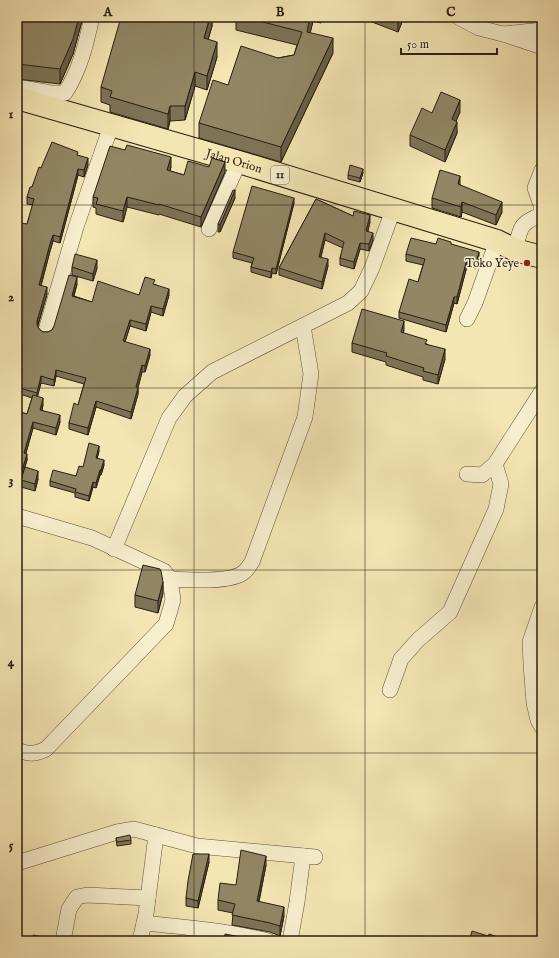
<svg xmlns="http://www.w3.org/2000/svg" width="559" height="958" font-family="'IM FELL English',serif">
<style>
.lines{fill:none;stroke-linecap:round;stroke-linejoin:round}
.minor-casing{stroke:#5b503a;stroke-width:16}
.highway-casing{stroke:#281e11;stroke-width:24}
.minor{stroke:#f8efce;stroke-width:15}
.highway{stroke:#f4e6b3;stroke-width:22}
.wall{fill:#7e7357;stroke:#281e11}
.shaded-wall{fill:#665e47;stroke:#281e11}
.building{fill:#928665;stroke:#281e11}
.grid{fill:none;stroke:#281e11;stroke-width:1;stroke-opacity:0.55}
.poi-dot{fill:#8f2418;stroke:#f8efce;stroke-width:1.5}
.labels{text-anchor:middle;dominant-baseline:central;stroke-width:3;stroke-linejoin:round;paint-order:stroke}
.shield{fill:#f8efce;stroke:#665d4a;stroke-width:1}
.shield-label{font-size:11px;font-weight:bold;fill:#281e11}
.street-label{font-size:12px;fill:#281e11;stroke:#f8efce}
.poi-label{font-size:12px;fill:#281e11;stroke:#f8efce;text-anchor:end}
.neatline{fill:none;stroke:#281e11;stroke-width:1.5}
.grid-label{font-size:13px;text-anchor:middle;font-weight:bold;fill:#281e11}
</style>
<rect width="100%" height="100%" fill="#f4e6b3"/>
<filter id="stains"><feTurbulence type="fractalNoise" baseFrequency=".005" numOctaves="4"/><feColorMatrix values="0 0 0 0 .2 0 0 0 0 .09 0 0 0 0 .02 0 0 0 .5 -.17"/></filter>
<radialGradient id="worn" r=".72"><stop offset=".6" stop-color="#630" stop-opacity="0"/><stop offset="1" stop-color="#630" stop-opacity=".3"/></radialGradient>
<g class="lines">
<defs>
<g id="minor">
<polyline points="458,17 479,28 503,34"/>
<polyline points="542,30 503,34 542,47"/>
<path d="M17 87 51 93H65C80 70 86 44 92 17"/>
<polyline points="209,229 239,162"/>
<path d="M515 250C521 228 518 224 541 215V205L535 188 542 170"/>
<polyline points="467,319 475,303 497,241"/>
<polyline points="46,330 76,227 111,126"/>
<polyline points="467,474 482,475 495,464"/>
<path d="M17 516 92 538 164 571 170 579 173 600 166 624 46 749C34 755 29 754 17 750"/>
<polyline points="114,549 169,418 185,396 212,372 348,303 361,291 372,268 393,210"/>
<path d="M170 579C187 580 232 583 244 572 247 570 249 566 252 562L305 417 311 374 303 326"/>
<polyline points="542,607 530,642 531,664 534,703 538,720 542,727"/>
<polyline points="390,690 401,659 418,640 450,612 496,509 501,484 495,464 542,391"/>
<polyline points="17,863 117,832 134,829 197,846 315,857"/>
<path d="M144 923C185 927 228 931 268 941"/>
<polyline points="63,941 69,909 77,897 87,895 148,898"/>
<polyline points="140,941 146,914 156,835"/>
<polyline points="290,941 297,902 303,856"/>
</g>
<g id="highway">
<path id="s1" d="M17 98 239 162 497 241 515 250 542 257"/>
</g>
</defs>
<use href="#minor" class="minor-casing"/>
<use href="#highway" class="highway-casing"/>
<use href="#minor" class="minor"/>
<use href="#highway" class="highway"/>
</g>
<g class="wall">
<polygon points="17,17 83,17 73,54 60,84 17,79"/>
<polygon points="212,17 212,26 208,40 217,57 207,90 195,86 185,120 170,121 168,129 110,112 110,105 101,102 101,87"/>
<polygon points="236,17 322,17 321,23 313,21 310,33 333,53 281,162 199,138 199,123 228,85 278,58 294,55 297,45 236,30"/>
<polygon points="359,17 404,17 398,32"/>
<polygon points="460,112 456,121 457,133 445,162 410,146 410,135 432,113"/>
<polygon points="78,155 88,165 84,177 78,175 60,243 53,241 50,251 41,286 47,294 38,326 39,329 43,332 48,332 52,330 77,284 74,296 92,302 139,295 155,284 169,295 163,316 151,312 146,331 130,326 125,342 150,355 145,372 142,372 138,388 138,394 131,419 96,407 88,435 69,429 69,423 78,405 84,384 56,376 54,386 41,383 37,396 43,405 42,410 60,422 56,435 33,428 26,453 27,460 21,480 17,479 17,411 27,414 32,398 17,393 17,229 19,230 27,224 33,205 27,204 27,197 41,168"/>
<polygon points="171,167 170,171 184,175 225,172 201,227 159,214 159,215 127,207 123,222 96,214 96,208 93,207 93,197"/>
<polygon points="363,173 360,182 348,179 348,175"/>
<polygon points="460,185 502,212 496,225 462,212 461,217 432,208 432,198"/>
<polygon points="235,198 220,232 218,232 218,224"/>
<polygon points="316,199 353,216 370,222 368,231 373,240 369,251 360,249 354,269 340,265 340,258 343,248 325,240 321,257 328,266 322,289 279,275 279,268"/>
<polygon points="294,203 276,274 272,273 271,278 251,272 251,267 252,263 233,258 233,252"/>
<polygon points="436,244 451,244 479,258 476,268 467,266 457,304 454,303 446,332 399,318 399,312 418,282 423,265 406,261 406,254"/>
<polygon points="72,267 97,268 93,281 72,275"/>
<polygon points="404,330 403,333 427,344 445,359 438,384 423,380 423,377 386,365 386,362 352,352 352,343"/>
<polygon points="99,451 97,459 104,465 101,475 100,475 96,488 93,487 89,501 75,497 75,493 50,486 50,481 76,476 83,467"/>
<polygon points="38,479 35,491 21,487 21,480"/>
<polygon points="163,593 158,613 135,607 135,595"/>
<polygon points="116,838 131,840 131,844 117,846"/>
<polygon points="209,862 198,908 186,906 186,898"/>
<polygon points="266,865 259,902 284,916 280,936 270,932 232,925 233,913 218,910 218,900 236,885"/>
</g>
<g class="shaded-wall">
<polygon points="79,17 83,17 73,54 60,84 60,69"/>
<polygon points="210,17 212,17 212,26 204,53 204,38"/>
<polygon points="310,17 313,17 313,21 307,46 307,32"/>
<polygon points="398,17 404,17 398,32"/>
<polygon points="333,38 333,53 281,162 281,147"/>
<polygon points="217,42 217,57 207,90 207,76"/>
<polygon points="195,72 195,86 185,120 185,106"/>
<polygon points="460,100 460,112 452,130 452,119"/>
<polygon points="170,106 170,121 168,129 168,114"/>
<polygon points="457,122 457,133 445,162 445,150"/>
<polygon points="171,157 171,167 167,180 167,170"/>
<polygon points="88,158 88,165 84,177 84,170"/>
<polygon points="225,162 225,172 201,227 201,217"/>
<polygon points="78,169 78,175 60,243 60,237"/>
<polygon points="363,169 363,173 360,182 360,178"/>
<polygon points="460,176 460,186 458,184"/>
<polygon points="235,190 235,198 220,232 220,225"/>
<polygon points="127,197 127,207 123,222 123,211"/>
<polygon points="294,198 294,203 276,274 276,269"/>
<polygon points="462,202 462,212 461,217 461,207"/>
<polygon points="502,202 502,212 496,225 496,215"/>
<polygon points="370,215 370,222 366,238 366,231"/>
<polygon points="325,233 325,240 319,263 319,257"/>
<polygon points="373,233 373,240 369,251 369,244"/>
<polygon points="53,235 53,241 50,251 39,292 39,285 50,244"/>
<polygon points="360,243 360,249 354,269 354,262"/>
<polygon points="479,252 479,258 476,268 476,262"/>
<polygon points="328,259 328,266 322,289 322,282"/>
<polygon points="467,259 467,266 457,304 457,297"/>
<polygon points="97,260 97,268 93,281 93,274"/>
<polygon points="272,268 272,273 271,278 271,272"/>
<polygon points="77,277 77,284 72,302 72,296"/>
<polygon points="47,287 47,294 37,327 37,321"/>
<polygon points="169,289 169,295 163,316 163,309"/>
<polygon points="454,297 454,303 446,332 446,325"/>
<polygon points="151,306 151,312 146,331 146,324"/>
<polygon points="130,320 130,326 123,348 123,341"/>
<polygon points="404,321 404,330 401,341 401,332"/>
<polygon points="150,349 150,355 145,372 145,366"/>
<polygon points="445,349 445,359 438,384 438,375"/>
<polygon points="142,365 142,372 136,394 136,387"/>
<polygon points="56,370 56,376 54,386 54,380"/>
<polygon points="41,376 41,383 37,399 37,393"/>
<polygon points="138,388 138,394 131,419 131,412"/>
<polygon points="43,398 43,405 40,416 40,410"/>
<polygon points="96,401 96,407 88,435 88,428"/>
<polygon points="60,415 60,422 56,435 56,428"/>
<polygon points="33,422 33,428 24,459 24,453"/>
<polygon points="99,446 99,451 96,463 96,458"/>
<polygon points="27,454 27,460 21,480 21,474"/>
<polygon points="104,460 104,465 101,475 101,470"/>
<polygon points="100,470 100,475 96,488 96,483"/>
<polygon points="38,471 38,479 35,491 35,484"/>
<polygon points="93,482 93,487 89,501 89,496"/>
<polygon points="163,582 163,593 158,613 158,601"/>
<polygon points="209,854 209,862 198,908 198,901"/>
<polygon points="266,856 266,865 257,910 257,901"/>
<polygon points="284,907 284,916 280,936 280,926"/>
</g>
<g class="building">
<polygon points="17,17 79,17 73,39 60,69 17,64"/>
<polygon points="121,17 210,17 204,38 217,42 207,76 195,72 185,106 170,106 168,114 110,97 112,91 101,87"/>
<polygon points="243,17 310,17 307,32 333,38 281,147 199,123 213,80 228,85 241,46 278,58 294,55 302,32"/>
<polygon points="441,92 460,100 452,119 457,122 445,150 410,135 422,108 432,113"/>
<polygon points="52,142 78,152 77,155 88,158 84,170 78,169 60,237 53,235 50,244 39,285 47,287 37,321 37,325 39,329 43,332 48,332 52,330 54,326 69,275 77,277 72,296 92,302 98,281 139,295 145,277 155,280 153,284 169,289 163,309 151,306 146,324 130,320 123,341 150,349 145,366 142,365 136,387 138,388 131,412 96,401 88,428 69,423 74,403 78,405 86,378 56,370 54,380 41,376 37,393 17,387 17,229 19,230 21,223 27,224 34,199 27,197 30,187 32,187 39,167 41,168"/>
<polygon points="127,145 171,157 167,170 184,175 188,161 209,167 212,158 225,162 201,217 159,204 159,205 127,197 123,211 96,204 98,198 93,197 110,146 125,150"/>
<polygon points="350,165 363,169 360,178 348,175"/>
<polygon points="440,170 460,176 458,184 502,202 496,215 462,202 461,207 432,198"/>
<polygon points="252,186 294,198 276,269 272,268 271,272 251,267 254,258 233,252"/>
<polygon points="233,190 235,190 220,225 218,224"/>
<polygon points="316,199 353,216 354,211 370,215 366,231 373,233 369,244 360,243 354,262 340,258 344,242 325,233 319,257 328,259 322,282 279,268"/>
<polygon points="411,238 436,244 438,238 451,242 451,244 479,252 476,262 467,259 457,297 454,297 446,325 399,312 409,279 418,282 425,259 406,254"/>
<polygon points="75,254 97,260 93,274 72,267"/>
<polygon points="362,309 404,321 401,332 427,340 425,344 445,349 438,375 423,371 424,368 386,356 387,353 352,343"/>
<polygon points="33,395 43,398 40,410 60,415 56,428 33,422 24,453 27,454 21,474 17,472 17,411 27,414"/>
<polygon points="89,443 99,446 96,458 104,460 101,470 100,470 96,483 93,482 89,496 75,492 76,489 50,481 53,470 76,476 79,466 83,467"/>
<polygon points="25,467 38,471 35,484 21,480"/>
<polygon points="143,565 160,569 161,571 163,582 158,601 135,595"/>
<polygon points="130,835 131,840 117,842 116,838"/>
<polygon points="241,850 266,856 257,901 284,907 280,926 270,923 232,915 235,904 218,900 220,883 236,885"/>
<polygon points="193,854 209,854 198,901 186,898 188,881"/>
<polygon points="472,931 488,936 489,934 507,940 507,941 469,941"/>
<polygon points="225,934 246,938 245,941 224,941"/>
<polygon points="33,935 53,939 53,941 32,941"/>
</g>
<path class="grid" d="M194 17V941M365 17V941M17 205H542M17 388H542M17 570H542M17 753H542"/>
<circle class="poi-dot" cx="527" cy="263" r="4"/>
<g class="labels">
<rect class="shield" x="271" y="166" width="18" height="18" rx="3"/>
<g class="shield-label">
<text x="280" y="175">11</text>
</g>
<g class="street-label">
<text stroke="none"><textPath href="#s1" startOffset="226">Jalan Orion</textPath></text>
</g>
<g class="poi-label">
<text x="519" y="263">Toko Yeye</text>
</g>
</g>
<rect width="559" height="958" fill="none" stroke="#f4e6b3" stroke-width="44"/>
<path d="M401 48v6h96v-6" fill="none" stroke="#281e11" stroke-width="2"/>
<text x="407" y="48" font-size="12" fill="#281e11" stroke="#f8efce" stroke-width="3" paint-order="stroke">50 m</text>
<rect x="22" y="22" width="515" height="914" class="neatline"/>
<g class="grid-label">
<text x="108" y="16">A</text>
<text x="280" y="16">B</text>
<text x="451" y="16">C</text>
<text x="11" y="118">1</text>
<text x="11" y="301">2</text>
<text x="11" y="484">3</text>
<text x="11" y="666">4</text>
<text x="11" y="849">5</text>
</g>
<rect width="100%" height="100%" filter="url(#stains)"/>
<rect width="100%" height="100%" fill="url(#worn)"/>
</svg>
